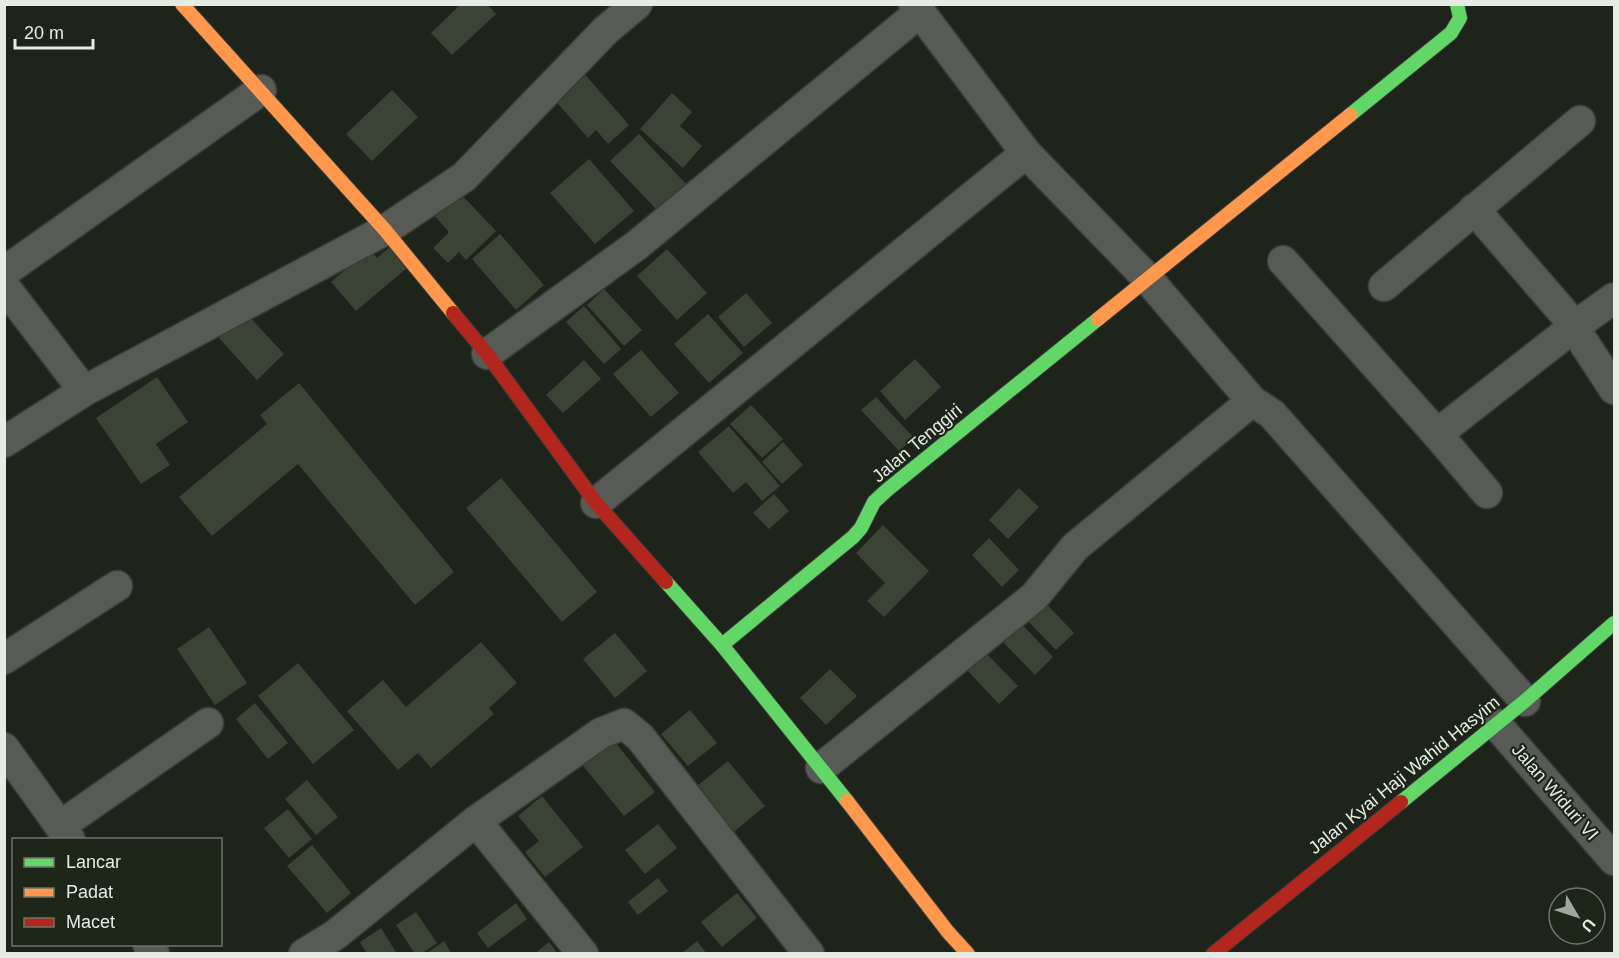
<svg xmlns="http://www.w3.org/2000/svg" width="1619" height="958" font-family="Arial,sans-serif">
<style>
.building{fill:#3a4334}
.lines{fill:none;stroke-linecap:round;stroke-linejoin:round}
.street-casing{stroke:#383d37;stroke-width:33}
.fast-casing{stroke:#383d37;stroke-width:16}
.slow-casing{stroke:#383d37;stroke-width:16}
.jam-casing{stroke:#383d37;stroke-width:16}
.street{stroke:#575a55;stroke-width:30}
.fast{stroke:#63d668;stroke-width:14}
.slow{stroke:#ff974d;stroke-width:14}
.jam{stroke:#b3261e;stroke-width:14}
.labels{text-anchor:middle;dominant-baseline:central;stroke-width:4.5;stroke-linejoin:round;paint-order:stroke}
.street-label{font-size:18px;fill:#e5ece3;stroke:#1d2619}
</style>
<rect width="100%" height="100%" fill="#1e231c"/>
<g class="building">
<polygon points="461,4 487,4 496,14 452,55 431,33"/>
<polygon points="582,71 629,125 608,144 596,130 588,138 553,98"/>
<polygon points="392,90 418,117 372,161 346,134"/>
<polygon points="672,93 692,112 680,126 702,146 683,168 640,129"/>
<polygon points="639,134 687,185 659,212 610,161"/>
<polygon points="589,159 634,211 595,244 550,193"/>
<polygon points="457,190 496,231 466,260 459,252 448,263 433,248 449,232 433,214"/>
<polygon points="500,234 544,285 516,310 472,259"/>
<polygon points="391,246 408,267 356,311 331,282 369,249 377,258"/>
<polygon points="667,249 707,293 677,320 637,276"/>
<polygon points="604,289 642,330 624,346 587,305"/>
<polygon points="746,293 772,323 744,347 718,317"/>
<polygon points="584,306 621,349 604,364 566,322"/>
<polygon points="246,313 284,354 257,380 219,338"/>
<polygon points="708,314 743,353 709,383 674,344"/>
<polygon points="641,350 679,393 651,417 613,374"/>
<polygon points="915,359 941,387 905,420 880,391"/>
<polygon points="584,360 601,379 563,413 546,395"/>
<polygon points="157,377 188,422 156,444 170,465 141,484 96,418"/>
<polygon points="299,383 454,572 415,605 298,464 212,536 179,497 267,424 260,415"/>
<polygon points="876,397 914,438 899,451 861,410"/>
<polygon points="751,405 783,439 762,458 730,424"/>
<polygon points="729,426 780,486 762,501 746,482 733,493 698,452"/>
<polygon points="783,442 803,465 782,484 762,462"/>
<polygon points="501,478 597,592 562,622 466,508"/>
<polygon points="1019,488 1039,507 1008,539 989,520"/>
<polygon points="774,494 789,511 769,529 753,513"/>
<polygon points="883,525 929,571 884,617 867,601 885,583 856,553"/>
<polygon points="989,538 1019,570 1002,587 972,555"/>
<polygon points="1040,597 1074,633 1056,650 1021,614"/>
<polygon points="1016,618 1053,657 1035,675 997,636"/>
<polygon points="209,627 247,683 215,705 177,649"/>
<polygon points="615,633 647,671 615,698 583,659"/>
<polygon points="481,642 517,683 489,708 494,714 431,768 418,753 398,770 347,711 383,680 406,707"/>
<polygon points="983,650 1018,686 999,704 964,667"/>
<polygon points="298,663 354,730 313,764 258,696"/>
<polygon points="830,669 857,696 826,725 800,698"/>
<polygon points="255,703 288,743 268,759 236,719"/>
<polygon points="690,710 717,743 688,766 661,734"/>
<polygon points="611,737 655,792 624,816 580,762"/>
<polygon points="728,761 765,806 734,832 697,786"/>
<polygon points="307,780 338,817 316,835 285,799"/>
<polygon points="542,796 583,847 545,877 525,852 539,841 518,816"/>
<polygon points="288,809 312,839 289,858 264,828"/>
<polygon points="658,824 677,848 645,874 625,850"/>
<polygon points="312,845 351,893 327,913 287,866"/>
<polygon points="658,878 668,891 638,915 628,902"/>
<polygon points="737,893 757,918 722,947 701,922"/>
<polygon points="516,903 527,919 488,948 477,933"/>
<polygon points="416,912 437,943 421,954 415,954 396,925"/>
<polygon points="381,928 397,954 367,954 360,942"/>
<polygon points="444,941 452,954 426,954"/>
<polygon points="697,941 707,954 681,954"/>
<polygon points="549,942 558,954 534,954"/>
</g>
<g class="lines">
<defs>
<g id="street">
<polyline points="914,4 1026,153 1147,278 1252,401 1272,414 1525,701"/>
<polyline points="1474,209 1575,326 1582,340 1614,389"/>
<polyline points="1283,261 1437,434 1487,493"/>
<polyline points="4,272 261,90"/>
<polyline points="4,286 84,391"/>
<polyline points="1384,286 1580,121"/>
<polyline points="487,354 637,245 920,12"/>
<polyline points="1437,434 1575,326 1614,298"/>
<polyline points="4,442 84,391 385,230 464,177 606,30 637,4"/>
<polyline points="596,503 1026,153"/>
<polyline points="4,659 117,586"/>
<polyline points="1496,724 1614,860"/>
<polyline points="4,748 70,840"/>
<polyline points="821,768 1034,597 1075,547 1252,401"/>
<polyline points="476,821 583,954"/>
<polyline points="60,826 208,723"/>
<polyline points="148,944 154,954"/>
<polyline points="304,954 335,935 476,821 601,733 624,724 640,737 809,954"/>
</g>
<g id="fast">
<polyline points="1350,115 1451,33 1460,18 1457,4"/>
<polyline points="666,582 722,645 847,801"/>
<polyline points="722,645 853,537 861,528 874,502 887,490 1098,319"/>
<polyline points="1401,802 1525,701 1614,623"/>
</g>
<g id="slow">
<polyline points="182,4 385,230 453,313"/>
<polyline points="1098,319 1350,115"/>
<polyline points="847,801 948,932 968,954"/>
</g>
<g id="jam">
<polyline points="453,313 487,354 596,503 666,582"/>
<polyline points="1213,954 1401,802"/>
</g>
</defs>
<use href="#street" class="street-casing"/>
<use href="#fast" class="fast-casing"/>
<use href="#slow" class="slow-casing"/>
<use href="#jam" class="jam-casing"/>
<use href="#street" class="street"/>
<use href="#fast" class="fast"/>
<use href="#slow" class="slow"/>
<use href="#jam" class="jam"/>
</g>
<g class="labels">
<g class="street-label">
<text transform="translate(917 443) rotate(-40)">Jalan Tenggiri</text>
<text transform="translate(1404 775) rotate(-39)">Jalan Kyai Haji Wahid Hasyim</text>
<text transform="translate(1555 792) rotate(49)">Jalan Widuri VI</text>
</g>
</g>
<rect width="1619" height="958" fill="none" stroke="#e5ece3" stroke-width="12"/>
<rect x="12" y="838" width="210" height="108" fill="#1d2619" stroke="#6d756a" stroke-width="1.5"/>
<rect x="24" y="858" width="30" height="9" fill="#63d668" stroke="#6d756a" stroke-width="1.5"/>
<text x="66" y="868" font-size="18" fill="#e5ece3">Lancar</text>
<rect x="24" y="888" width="30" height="9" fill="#ff974d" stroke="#6d756a" stroke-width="1.5"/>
<text x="66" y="898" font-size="18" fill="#e5ece3">Padat</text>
<rect x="24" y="918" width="30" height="9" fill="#b3261e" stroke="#6d756a" stroke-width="1.5"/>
<text x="66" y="928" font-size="18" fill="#e5ece3">Macet</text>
<g transform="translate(1577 916) rotate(129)"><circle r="28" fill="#1d2619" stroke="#6d756a" stroke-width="1.5"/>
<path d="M0-4.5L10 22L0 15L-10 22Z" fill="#9fa69d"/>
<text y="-9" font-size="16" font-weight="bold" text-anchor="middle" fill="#e5ece3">U</text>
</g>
<path d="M15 39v9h78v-9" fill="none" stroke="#e5ece3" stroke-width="3"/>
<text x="24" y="39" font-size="18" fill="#e5ece3" stroke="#1d2619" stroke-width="4.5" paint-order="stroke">20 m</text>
</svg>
